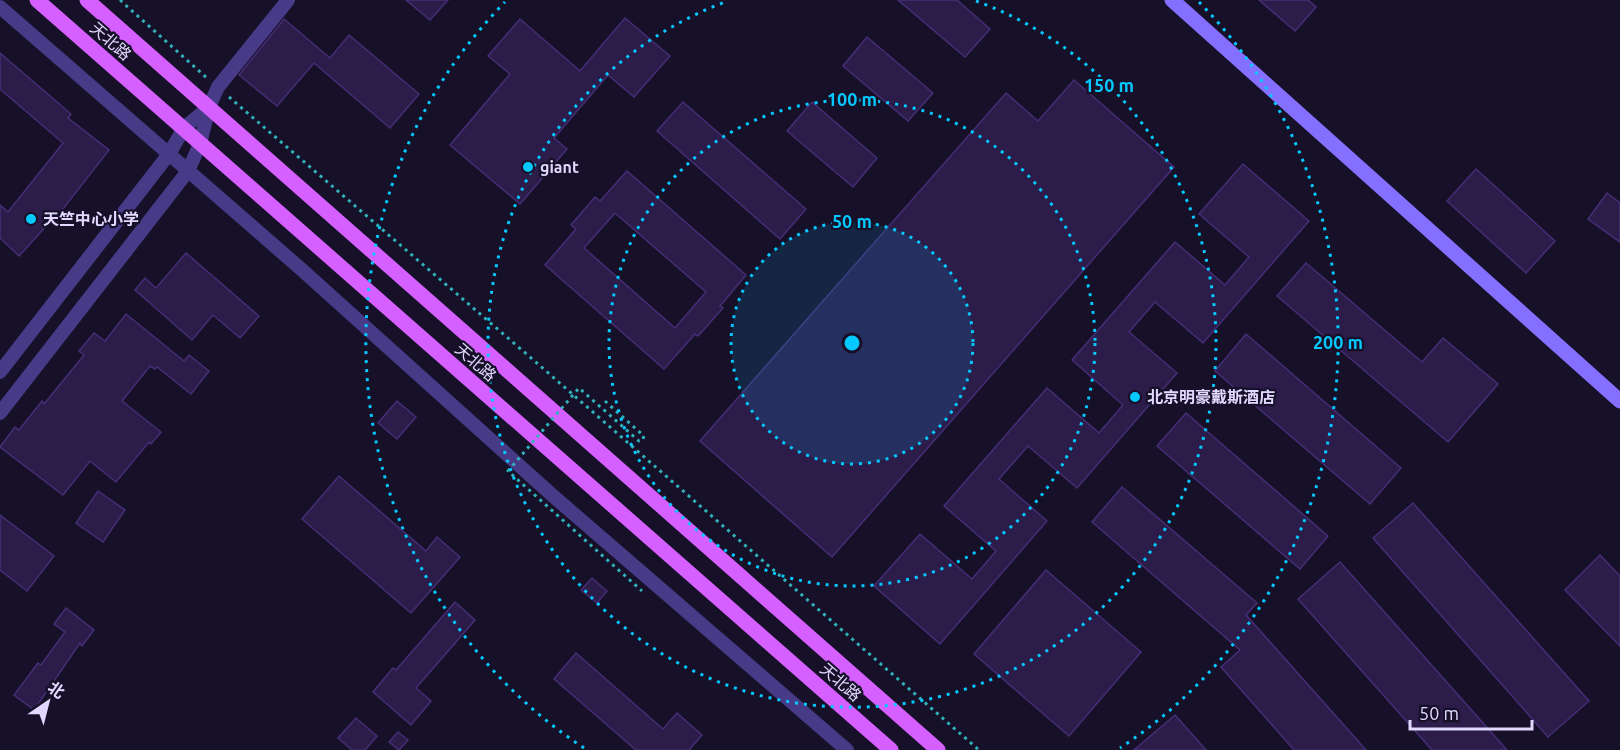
<svg xmlns="http://www.w3.org/2000/svg" width="1620" height="750" font-family="Ubuntu,'Noto Sans SC',sans-serif">
<style>
.building{fill:#2b1c4a;stroke:#452e75;stroke-width:1.5;fill-rule:evenodd}
.lines{fill:none;stroke-linecap:round;stroke-linejoin:round}
.path{stroke:#30b2bb;stroke-width:3;stroke-dasharray:3 4.5;stroke-linecap:butt}
.street{stroke:#473b87;stroke-width:14}
.secondary{stroke:#846fff;stroke-width:15}
.primary{stroke:#d65fff;stroke-width:15}
.path-bridge{stroke:#30b2bb;stroke-width:3;stroke-dasharray:3 4.5;stroke-linecap:butt}
.ring{fill:none;stroke:#04c8fe;stroke-width:3;stroke-dasharray:3 6}
.poi-dot{fill:#04c8fe;stroke:#171029;stroke-width:2}
.labels{text-anchor:middle;dominant-baseline:central;stroke-width:4.5;stroke-linejoin:round;paint-order:stroke}
.street-label{font-size:16px;fill:#e1d8ff;stroke:#171029}
.poi-label{font-size:16px;font-weight:bold;fill:#e1d8ff;stroke:#171029;text-anchor:start}
.centre{fill:#04c8fe;stroke:#171029;stroke-width:3}
.ring-label{font-size:18px;text-anchor:middle;font-weight:bold;fill:#04c8fe;stroke:#171029;stroke-width:4.5;stroke-linejoin:round;paint-order:stroke}
</style>
<rect width="100%" height="100%" fill="#171029"/>
<g class="building">
<polygon points="406,0 448,0 430,20"/>
<polygon points="898,0 957,0 990,29 965,57"/>
<polygon points="1259,0 1308,0 1316,7 1295,31"/>
<polygon points="625,18 670,56 634,97 608,75 554,138 567,149 520,204 450,145 510,74 488,56 520,19 580,71"/>
<polygon points="284,19 330,58 349,35 419,94 390,128 314,63 277,106 239,75"/>
<polygon points="867,37 933,93 908,121 843,66"/>
<polygon points="0,53 71,114 68,118 109,150 52,223 50,222 19,256 0,238 0,205 8,212 63,143 0,89"/>
<polygon points="1074,80 1174,167 832,557 700,441 1006,93 1038,121"/>
<polygon points="683,102 806,209 780,239 657,131"/>
<polygon points="812,102 877,158 853,187 787,131"/>
<polygon points="1243,164 1309,221 1203,343 1155,302 1129,332 1177,373 1077,488 1028,446 999,479 1047,521 940,644 874,586 920,534 972,579 996,551 944,506 1047,388 1099,433 1123,405 1072,360 1175,242 1225,285 1249,257 1199,214"/>
<polygon points="1476,169 1555,241 1526,273 1447,201"/>
<path d="M627 171 746 275 720 306 723 308 698 336 695 334 664 369 545 265 576 229 571 225 595 197 600 201ZM615 213 706 292 675 328 584 248Z"/>
<polygon points="1607,193 1620,203 1620,242 1588,219"/>
<polygon points="186,253 259,316 240,338 213,315 192,340 135,290 145,278 156,288"/>
<polygon points="1306,263 1422,362 1443,338 1498,384 1448,442 1277,296"/>
<polygon points="126,314 184,361 189,355 209,371 191,394 157,367 155,369 150,366 122,401 161,432 151,444 149,442 116,482 90,461 63,495 0,447 15,427 19,430 42,401 44,404 84,355 79,351 94,333 105,341"/>
<polygon points="1246,334 1401,468 1370,504 1215,371"/>
<polygon points="397,401 416,417 397,439 378,423"/>
<polygon points="1186,413 1328,536 1300,569 1157,446"/>
<polygon points="339,476 426,551 437,537 460,557 411,613 302,519"/>
<polygon points="1122,487 1257,603 1246,615 1366,750 1294,750 1221,667 1240,650 1092,522"/>
<polygon points="98,491 125,510 103,542 76,523"/>
<polygon points="1413,503 1589,701 1548,737 1373,538"/>
<polygon points="0,515 54,556 27,591 0,570"/>
<polygon points="1600,555 1620,576 1620,646 1565,590"/>
<polygon points="1340,562 1507,750 1432,750 1298,599"/>
<polygon points="1046,570 1141,652 1069,736 974,654"/>
<polygon points="592,578 607,591 597,603 581,590"/>
<polygon points="455,602 475,620 416,688 431,701 411,725 373,692 393,668 396,670"/>
<polygon points="66,608 94,630 82,646 80,643 34,710 14,695 38,663 41,665 65,632 54,624"/>
<polygon points="576,653 663,729 677,713 702,735 689,750 636,750 554,679"/>
<polygon points="1175,715 1206,750 1134,750"/>
<polygon points="356,718 377,736 365,750 352,750 338,738"/>
<polygon points="398,732 408,740 399,750 389,742"/>
</g>
<g class="lines">
<g class="path">
<polyline points="120,0 208,79"/>
<polyline points="229,97 538,364 979,750"/>
</g>
<g class="street">
<polyline points="0,7 301,269 552,495 847,750"/>
<polyline points="0,372 169,154 184,128 209,107"/>
<polyline points="0,413 188,171 200,144 209,107 218,87 288,0"/>
</g>
<polyline class="secondary" points="1172,0 1620,401"/>
<g class="primary">
<polyline points="37,0 891,750"/>
<polyline points="87,0 938,750"/>
</g>
<polyline class="path-bridge" points="605,401 644,436 642,441 639,441 579,388 508,471 642,591"/>
</g>
<circle cx="852" cy="343" r="121" fill="#04c8fe" fill-opacity=".12"/>
<g class="ring">
<circle cx="852" cy="343" r="121"/>
<circle cx="852" cy="343" r="243"/>
<path d="M976 1A364 364 0 1 1 728 1"/>
<path d="M584 748A486 486 0 0 1 505 2M1199 2A486 486 0 0 1 1120 748"/>
</g>
<g class="poi-dot">
<circle cx="528" cy="167" r="6"/>
<circle cx="31" cy="219" r="6"/>
<circle cx="1135" cy="397" r="6"/>
</g>
<g class="labels">
<g class="street-label">
<text transform="translate(111 41) rotate(41)">天北路</text>
<text transform="translate(476 362) rotate(41)">天北路</text>
<text transform="translate(841 682) rotate(41)">天北路</text>
</g>
<g class="poi-label">
<text x="540" y="167">giant</text>
<text x="43" y="219">天竺中心小学</text>
<text x="1147" y="397">北京明豪戴斯酒店</text>
</g>
</g>
<circle cx="852" cy="343" r="9" class="centre"/>
<g class="ring-label">
<text x="1109" y="92">150 m</text>
<text x="852" y="106">100 m</text>
<text x="852" y="228">50 m</text>
<text x="1338" y="349">200 m</text>
</g>
<g transform="translate(48 702) rotate(35)" stroke="#171029" stroke-width="4.5" paint-order="stroke">
<path d="M0-4.5L10 22L0 15L-10 22Z" fill="#e1d8ff"/>
<text y="-9" font-size="16" font-weight="bold" text-anchor="middle" fill="#e1d8ff">北</text>
</g>
<path d="M1410 720v9h122v-9" fill="none" stroke="#e1d8ff" stroke-width="3"/>
<text x="1419" y="720" font-size="18" fill="#e1d8ff" stroke="#171029" stroke-width="4.5" paint-order="stroke">50 m</text>
</svg>
